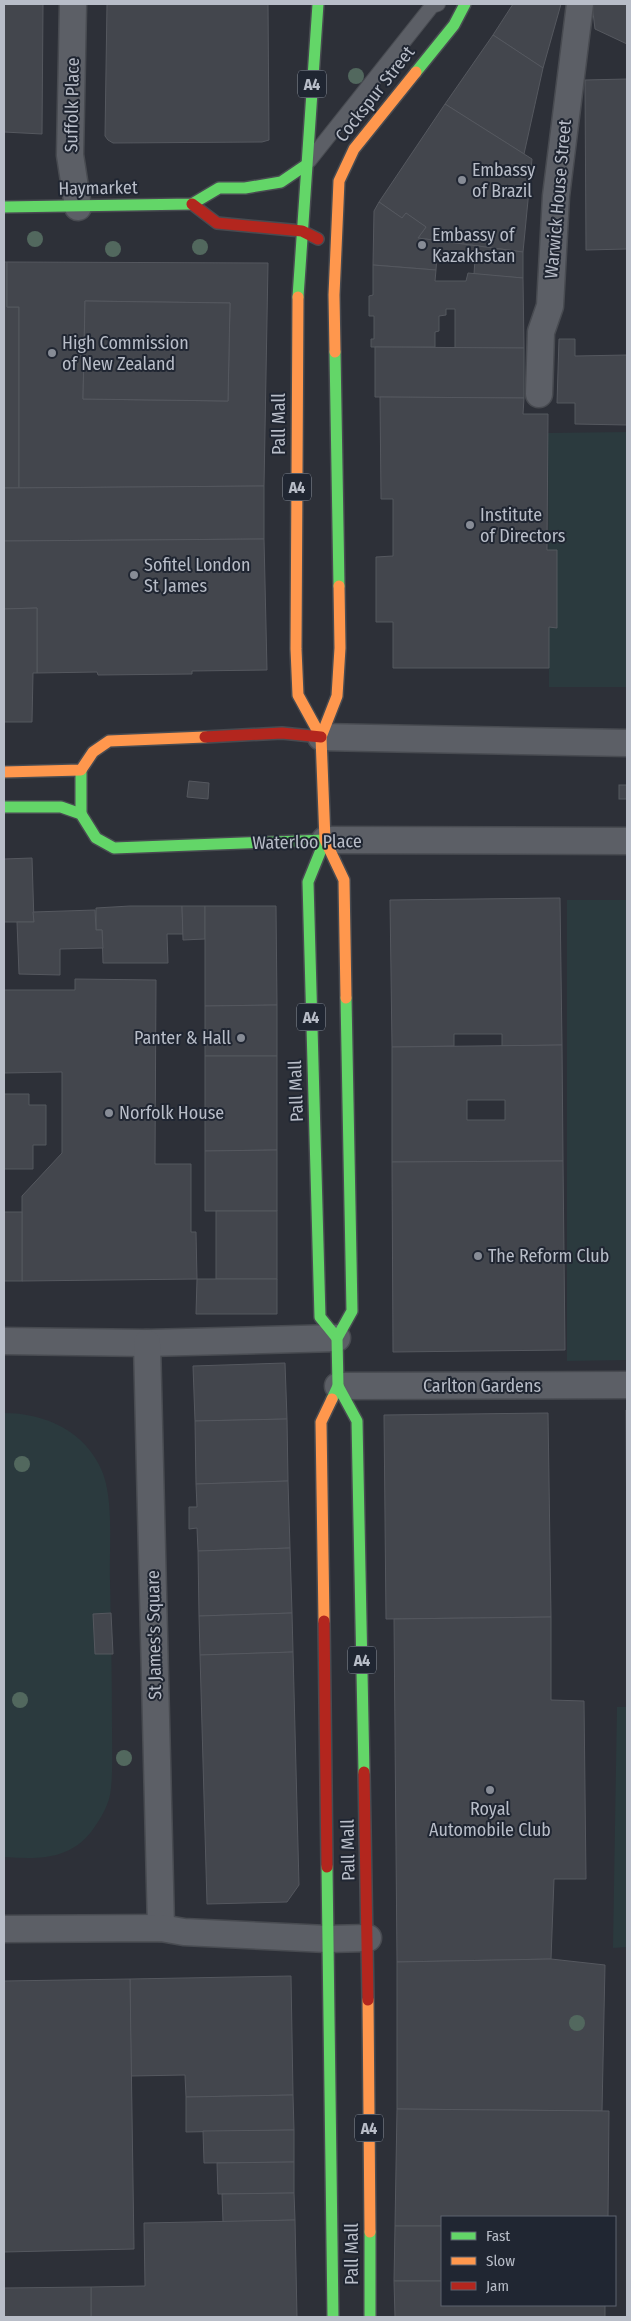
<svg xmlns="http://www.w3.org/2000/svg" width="631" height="2321" font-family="'Fira Sans Condensed',sans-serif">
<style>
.green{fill:#2b3a3e}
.building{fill:#43464d;stroke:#55585f;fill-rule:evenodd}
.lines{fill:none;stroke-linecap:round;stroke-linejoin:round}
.lane-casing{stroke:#484b51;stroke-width:16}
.street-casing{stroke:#484b51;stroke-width:29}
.fast-casing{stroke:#484b51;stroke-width:14}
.slow-casing{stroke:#484b51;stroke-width:14}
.jam-casing{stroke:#484b51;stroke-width:14}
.lane{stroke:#5c5f66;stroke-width:14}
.street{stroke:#5c5f66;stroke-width:26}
.fast{stroke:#63d668;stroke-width:11}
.slow{stroke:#ff974d;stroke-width:11}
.jam{stroke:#b3261e;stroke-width:11}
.tree{fill:#52685e}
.poi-dot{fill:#878c96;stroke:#202632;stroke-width:2}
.labels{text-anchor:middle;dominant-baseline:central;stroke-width:4;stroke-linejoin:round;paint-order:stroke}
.shield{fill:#202632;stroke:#8a909b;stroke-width:1}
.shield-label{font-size:16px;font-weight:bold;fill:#b8bdc8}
.street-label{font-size:18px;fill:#b8bdc8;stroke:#202632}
.poi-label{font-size:18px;fill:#b8bdc8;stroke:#202632;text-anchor:start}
</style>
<rect width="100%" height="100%" fill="#2d3038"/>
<g class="green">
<polygon points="627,432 627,687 549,687 548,433"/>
<polygon points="567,900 627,900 627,1360 567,1361"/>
<path d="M4 1413C45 1413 85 1431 102 1471 114 1500 109 1548 110 1580 111 1629 112 1678 112 1728 112 1748 113 1768 111 1788 110 1804 100 1820 91 1832 68 1861 36 1859 4 1857Z"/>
<polygon points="617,1707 627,1707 627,1947 613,1948"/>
</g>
<g class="building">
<polygon points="4,4 43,4 42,134 4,132"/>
<polygon points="107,4 268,4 269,140 262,142 113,143 108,140 105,136"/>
<polygon points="513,4 561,4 543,68 493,35"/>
<polygon points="592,4 627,4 627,44 595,29"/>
<polygon points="493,35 543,68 524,154 445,104"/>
<polygon points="627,79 627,249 586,250 585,80"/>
<polygon points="445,104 532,159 523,252 418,238 426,227 406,213 402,218 379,202"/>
<polygon points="379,202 402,218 406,213 426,227 418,238 523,252 523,278 474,274 475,259 437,255 436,270 373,265 374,211"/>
<polygon points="4,262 7,262 7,307 19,307 19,488 4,488"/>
<path d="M7 262 268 263 264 486 19 488V307H7ZM85 301 230 303 228 401 83 399Z"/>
<polygon points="373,265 436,270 435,281 466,281 468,273 523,278 524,348 455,348 455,309 446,309 446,315 439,316 439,331 435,332 435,347 371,347 371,339 374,339 374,316 369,316 369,296 373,295"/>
<polygon points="85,301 230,303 228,401 83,399"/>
<polygon points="559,339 575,339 575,356 627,355 627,425 575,424 575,403 557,403"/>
<polygon points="375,347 524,348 524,398 375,397"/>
<polygon points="380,397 524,398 523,414 548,414 547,550 557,550 557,628 549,627 549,668 393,668 393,622 376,622 376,557 393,556 393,499 381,499"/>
<polygon points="264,486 264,539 4,541 4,488"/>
<polygon points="264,539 267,670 192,671 192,674 98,675 97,672 37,673 37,608 4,609 4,541"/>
<polygon points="37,608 37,673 33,673 32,722 4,722 4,609"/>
<polygon points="189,781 209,783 208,799 187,797"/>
<rect x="619" y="785" width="8" height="14"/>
<polygon points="32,858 34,922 4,922 4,859"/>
<polygon points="560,898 562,1045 502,1046 502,1034 454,1034 454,1046 392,1047 390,900"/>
<polygon points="130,906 182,906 183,934 167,934 168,963 103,963 102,930 96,930 96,908"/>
<polygon points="182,906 205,906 205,939 183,940"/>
<polygon points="205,906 276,906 277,1005 205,1006"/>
<polygon points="95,910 96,930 102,930 103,948 60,949 60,975 19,974 17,922 34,922 33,912"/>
<polygon points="75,979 156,980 155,1164 191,1164 191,1232 196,1232 197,1279 22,1281 22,1196 62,1153 62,1072 4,1073 4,990 75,990"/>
<polygon points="277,1005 277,1056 205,1056 205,1006"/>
<path d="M562 1045 563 1161 392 1162V1047ZM467 1100H505V1120H467Z"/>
<polygon points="205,1056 277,1056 277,1150 205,1151"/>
<polygon points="4,1094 29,1094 29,1105 46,1105 46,1145 33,1145 33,1169 4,1169"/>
<polygon points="277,1150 277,1211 205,1211 205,1151"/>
<polygon points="563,1161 565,1350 393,1352 392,1162"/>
<rect x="216" y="1211" width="61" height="68"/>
<rect x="4" y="1212" width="18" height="69"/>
<polygon points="197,1279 277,1279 277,1314 196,1314"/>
<polygon points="285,1363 287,1419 195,1421 193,1366"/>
<polygon points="626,1410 627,1410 627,1572"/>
<polygon points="548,1413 551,1617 386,1619 384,1415"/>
<polygon points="287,1419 288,1481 196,1484 195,1421"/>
<polygon points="288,1481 290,1548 198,1551 197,1528 189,1529 189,1507 197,1507 196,1484"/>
<polygon points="290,1548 292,1613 199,1616 198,1551"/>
<polygon points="111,1613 113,1654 95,1654 93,1614"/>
<polygon points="292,1613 293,1652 200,1655 199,1616"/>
<polygon points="551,1617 551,1700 584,1701 586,1879 554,1879 551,1959 397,1962 394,1619"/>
<polygon points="293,1652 299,1885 287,1902 207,1904 200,1655"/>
<polygon points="551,1959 605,1965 602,2111 397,2109 397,1962"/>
<polygon points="291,1976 293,2095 186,2097 185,2075 131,2076 130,1979"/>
<polygon points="130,1979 134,2249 4,2252 4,1981"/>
<polygon points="293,2095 294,2130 186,2132 186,2097"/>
<polygon points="397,2109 609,2111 608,2217 442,2217 442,2226 395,2226"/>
<polygon points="294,2130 294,2162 204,2163 203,2131"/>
<polygon points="294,2162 294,2193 218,2194 217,2163"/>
<polygon points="294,2193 295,2220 223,2222 222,2194"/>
<polygon points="295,2220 297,2317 91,2317 91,2287 145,2286 144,2223"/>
<polygon points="395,2226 442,2226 442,2281 394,2281"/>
<polygon points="394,2281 442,2281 442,2305 605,2305 605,2317 395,2317"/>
<polygon points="91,2287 91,2317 4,2317 4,2288"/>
</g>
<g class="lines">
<defs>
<polyline id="lane" points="309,161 432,6 438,4"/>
<g id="street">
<polyline points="73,4 70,155 78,207"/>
<polyline points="539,394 541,332 550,306 556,196 580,4"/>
<polyline points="321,737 627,743"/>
<polyline points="325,840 627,841"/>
<polyline points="4,1341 147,1343 337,1338"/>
<polyline points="147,1343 161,1928"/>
<polyline points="338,1386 627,1385"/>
<polyline points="4,1929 161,1928 184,1932 327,1939 368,1938"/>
</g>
<g id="fast">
<polyline points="416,72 454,25 465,4"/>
<polyline points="4,207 192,204 219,188 245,188 281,182 306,165"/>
<polyline points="298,297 318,4"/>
<polyline points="335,352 339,586"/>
<polyline points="81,770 81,814"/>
<polyline points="4,807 61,807 81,814 96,838 114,848 325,840"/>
<polyline points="325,840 308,882 320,1317 337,1338"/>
<polyline points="338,1386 357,1421 364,1772"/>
<polyline points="332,1399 338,1386 337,1338 352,1311 346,998"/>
<polyline points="327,1867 333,2317"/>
<polyline points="370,2232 370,2317"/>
</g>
<g id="slow">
<polyline points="298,297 296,649 298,695 321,737"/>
<polyline points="335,352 334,295 339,181 354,149 416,72"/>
<polyline points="339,586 340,648 337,696 321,737 325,840 344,880 346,998"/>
<polyline points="4,772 81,770 93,752 109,741 205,737"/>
<polyline points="324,1621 321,1422 332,1399"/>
<polyline points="368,2000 370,2232"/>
</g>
<g id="jam">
<polyline points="192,204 217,223 302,231 318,239"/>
<polyline points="205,737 282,733 321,737"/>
<polyline points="324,1621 327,1867"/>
<polyline points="364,1772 368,2000"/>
</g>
</defs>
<use href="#lane" class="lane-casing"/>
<use href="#street" class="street-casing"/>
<use href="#fast" class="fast-casing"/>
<use href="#slow" class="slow-casing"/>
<use href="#jam" class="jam-casing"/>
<use href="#lane" class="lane"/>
<use href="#street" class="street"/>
<use href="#fast" class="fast"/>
<use href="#slow" class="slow"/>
<use href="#jam" class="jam"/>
</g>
<g class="tree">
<circle cx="356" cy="76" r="8"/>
<circle cx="35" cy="239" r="8"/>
<circle cx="200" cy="247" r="8"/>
<circle cx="113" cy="249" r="8"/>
<circle cx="22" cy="1464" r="8"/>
<circle cx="20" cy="1700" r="8"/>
<circle cx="124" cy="1758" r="8"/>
<circle cx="577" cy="2023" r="8"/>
</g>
<g class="poi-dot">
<circle cx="462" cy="180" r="5"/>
<circle cx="422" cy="245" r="5"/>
<circle cx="52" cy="353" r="5"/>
<circle cx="470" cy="525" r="5"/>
<circle cx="134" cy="575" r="5"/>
<circle cx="241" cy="1038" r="5"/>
<circle cx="109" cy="1113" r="5"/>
<circle cx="478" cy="1256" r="5"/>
<circle cx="490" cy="1790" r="5"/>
</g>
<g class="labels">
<g class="shield">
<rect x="298" y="70.5" width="28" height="27" rx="4"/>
<rect x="283" y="473.5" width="28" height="27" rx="4"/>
<rect x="297" y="1003.5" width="28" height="27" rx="4"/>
<rect x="348" y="1646.5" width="28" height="27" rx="4"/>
<rect x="355" y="2114.5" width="28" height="27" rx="4"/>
</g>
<g class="shield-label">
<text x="312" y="84">A4</text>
<text x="297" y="487">A4</text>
<text x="311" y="1017">A4</text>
<text x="362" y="1660">A4</text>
<text x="369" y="2128">A4</text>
</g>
<g class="street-label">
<text transform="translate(375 94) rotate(-52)">Cockspur Street</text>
<text transform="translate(72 105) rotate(-89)">Suffolk Place</text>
<text transform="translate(98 188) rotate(-1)">Haymarket</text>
<text transform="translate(558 199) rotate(-85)">Warwick House Street</text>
<text transform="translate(279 424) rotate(-90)">Pall Mall</text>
<text transform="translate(307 842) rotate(-1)">Waterloo Place</text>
<text transform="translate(296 1091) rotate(-92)">Pall Mall</text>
<text x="482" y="1386">Carlton Gardens</text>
<text transform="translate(154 1635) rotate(-91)">St James's Square</text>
<text transform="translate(348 1850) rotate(-91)">Pall Mall</text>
<text transform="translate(352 2254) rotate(-90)">Pall Mall</text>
</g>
<g class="poi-label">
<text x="472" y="170">Embassy<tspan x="472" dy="21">of Brazil</tspan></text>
<text x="432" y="235">Embassy of<tspan x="432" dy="21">Kazakhstan</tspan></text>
<text x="62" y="343">High Commission<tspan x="62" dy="21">of New Zealand</tspan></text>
<text x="480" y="515">Institute<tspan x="480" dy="21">of Directors</tspan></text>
<text x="144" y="565">Sofitel London<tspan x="144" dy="21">St James</tspan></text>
<text x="231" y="1038" text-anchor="end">Panter &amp; Hall</text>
<text x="119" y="1113">Norfolk House</text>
<text x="488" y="1256">The Reform Club</text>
<text x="490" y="1809" text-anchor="middle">Royal<tspan x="490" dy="21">Automobile Club</tspan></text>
</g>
</g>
<rect width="631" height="2321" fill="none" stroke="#b8bdc8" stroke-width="10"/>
<rect x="441" y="2216" width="175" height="90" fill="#202632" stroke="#5d626e"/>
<rect x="451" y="2232" width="25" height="8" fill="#63d668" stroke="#5d626e"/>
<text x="486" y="2241" font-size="15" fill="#b8bdc8">Fast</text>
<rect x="451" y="2257" width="25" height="8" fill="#ff974d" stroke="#5d626e"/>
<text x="486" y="2266" font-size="15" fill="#b8bdc8">Slow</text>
<rect x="451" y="2282" width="25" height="8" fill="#b3261e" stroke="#5d626e"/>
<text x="486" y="2291" font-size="15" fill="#b8bdc8">Jam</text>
</svg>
